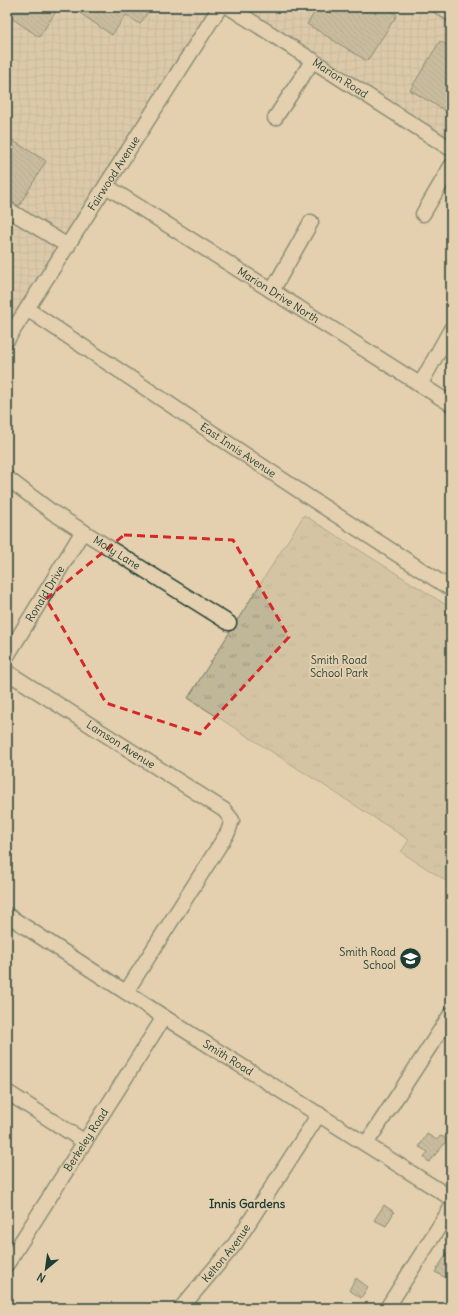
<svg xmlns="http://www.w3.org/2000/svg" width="458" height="1315" font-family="Delius,sans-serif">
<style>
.industrial{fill:url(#industrial-grid)}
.grass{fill:url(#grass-tufts);stroke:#707a66}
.building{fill:url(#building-back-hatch);stroke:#1f3d34}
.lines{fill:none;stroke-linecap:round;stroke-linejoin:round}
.minor-casing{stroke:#1f3d34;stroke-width:17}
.minor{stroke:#e4d0ae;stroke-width:14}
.marked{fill:none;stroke:#d62828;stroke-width:3;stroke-dasharray:8 5;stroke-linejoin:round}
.labels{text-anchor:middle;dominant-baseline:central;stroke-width:4;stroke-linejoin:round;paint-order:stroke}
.street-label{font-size:11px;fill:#1f3d34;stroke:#e4d0ae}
.park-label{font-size:11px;fill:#274339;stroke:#e4d0ae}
.poi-label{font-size:11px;fill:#1f3d34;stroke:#e4d0ae;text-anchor:end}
.neighbourhood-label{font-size:12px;font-weight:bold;fill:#1f3d34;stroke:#e4d0ae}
</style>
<defs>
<pattern id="industrial-grid" width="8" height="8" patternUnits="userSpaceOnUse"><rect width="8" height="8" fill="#d2c2a3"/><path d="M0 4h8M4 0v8" fill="none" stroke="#aa9f86"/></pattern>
<pattern id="grass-tufts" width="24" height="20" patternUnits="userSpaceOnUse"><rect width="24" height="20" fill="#c0b698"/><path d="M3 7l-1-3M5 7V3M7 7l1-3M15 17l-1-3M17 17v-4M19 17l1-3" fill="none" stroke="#9b957d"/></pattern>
<pattern id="building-back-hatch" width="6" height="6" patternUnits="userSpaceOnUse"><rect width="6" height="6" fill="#a8a389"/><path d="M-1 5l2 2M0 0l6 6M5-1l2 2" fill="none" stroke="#888671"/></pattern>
</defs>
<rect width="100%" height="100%" fill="#e4d0ae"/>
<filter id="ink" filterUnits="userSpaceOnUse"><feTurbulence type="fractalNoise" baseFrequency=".025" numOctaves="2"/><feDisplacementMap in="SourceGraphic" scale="8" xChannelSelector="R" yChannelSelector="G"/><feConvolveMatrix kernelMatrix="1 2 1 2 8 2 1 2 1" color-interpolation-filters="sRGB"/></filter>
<g filter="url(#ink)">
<g class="industrial">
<polygon points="7,7 223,7 7,343"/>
<polygon points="230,7 451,7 451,149"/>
</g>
<polygon class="grass" points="304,515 451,608 451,884 401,852 409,840 188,698"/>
<g class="building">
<polygon points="7,7 59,7 39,37 7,15"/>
<polygon points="71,7 151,7 140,24 126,15 112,35"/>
<polygon points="318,7 394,7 391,11 397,15 367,61 307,24"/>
<polygon points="440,41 451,48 451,103 446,111 410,90"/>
<polygon points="7,137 46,161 19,206 7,200"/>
<polygon points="427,1134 437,1140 440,1136 444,1137 447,1141 429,1162 424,1158 428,1152 419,1147"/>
<polygon points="384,1205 394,1212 386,1226 374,1220"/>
<polygon points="451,1247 451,1270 446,1278 435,1272"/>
<polygon points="356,1278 368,1287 361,1298 349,1290"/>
</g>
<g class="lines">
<defs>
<g id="minor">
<path id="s1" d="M229 7 451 149"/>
<polyline points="440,7 451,14"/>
<polyline points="275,118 313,60"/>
<path id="s2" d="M106 186 451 404"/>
<polyline points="7,209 68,246"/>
<polyline points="423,214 451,166"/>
<polyline points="272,291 311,222"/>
<path id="s3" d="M27 309 307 496 451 589"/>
<path id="s4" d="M7 340 220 7"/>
<polyline points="420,385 451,329"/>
<path id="s5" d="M7 478 52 512 229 623"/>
<path id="s6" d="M7 656 83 531"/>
<path id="s7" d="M7 672 224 810 232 820 228 832 126 992"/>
<path id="s8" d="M7 915 164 1017 451 1198"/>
<polyline points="7,1092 85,1142"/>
<polyline points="366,1144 451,1014"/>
<path id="s9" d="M7 1264 164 1017"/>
<path id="s10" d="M181 1308 235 1244 319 1114"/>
<polyline points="387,1308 451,1208"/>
</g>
</defs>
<use href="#minor" class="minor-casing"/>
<use href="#minor" class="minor"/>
</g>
</g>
<path d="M0 0H458V1315H0ZM124 535 233 540 289 637 200 734 106 703 46 599Z" fill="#e4d0ae" fill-opacity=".55" fill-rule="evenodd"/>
<path class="marked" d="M124 535 233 540 289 637 200 734 106 703 46 599Z"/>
<defs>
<symbol id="school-disc" viewBox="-11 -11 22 22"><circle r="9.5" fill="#1f3d34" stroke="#e4d0ae"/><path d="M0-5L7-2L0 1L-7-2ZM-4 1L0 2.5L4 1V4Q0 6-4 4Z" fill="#fff"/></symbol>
</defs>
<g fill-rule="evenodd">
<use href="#school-disc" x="398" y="946" width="25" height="25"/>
</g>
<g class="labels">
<g class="street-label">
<text stroke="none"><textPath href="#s1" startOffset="132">Marion Road</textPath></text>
<text stroke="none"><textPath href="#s4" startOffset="198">Fairwood Avenue</textPath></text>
<text stroke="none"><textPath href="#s2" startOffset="204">Marion Drive North</textPath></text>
<text stroke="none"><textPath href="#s3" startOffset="254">East Innis Avenue</textPath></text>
<text stroke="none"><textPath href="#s5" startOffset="133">Molly Lane</textPath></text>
<text stroke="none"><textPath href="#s6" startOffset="73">Ronald Drive</textPath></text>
<text stroke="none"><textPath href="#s7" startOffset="135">Lamson Avenue</textPath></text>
<text stroke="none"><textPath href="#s8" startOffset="263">Smith Road</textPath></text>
<text stroke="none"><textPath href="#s9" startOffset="147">Berkeley Road</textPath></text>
<text stroke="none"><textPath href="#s10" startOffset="71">Kelton Avenue</textPath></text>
</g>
<g class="park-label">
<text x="339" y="660">Smith Road<tspan x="339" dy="13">School Park</tspan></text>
</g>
<g class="poi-label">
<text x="396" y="952">Smith Road<tspan x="396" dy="13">School</tspan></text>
</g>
<g class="neighbourhood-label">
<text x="247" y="1203">Innis Gardens</text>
</g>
</g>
<rect width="458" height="1315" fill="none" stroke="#e4d0ae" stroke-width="24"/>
<rect x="12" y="12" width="434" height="1291" fill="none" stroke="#1f3d34" stroke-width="1.5" filter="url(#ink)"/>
<g transform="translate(46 1269) rotate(209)" stroke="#e4d0ae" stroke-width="3" paint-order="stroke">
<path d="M0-3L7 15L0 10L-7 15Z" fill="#1f3d34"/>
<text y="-6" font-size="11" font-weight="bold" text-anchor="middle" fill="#1f3d34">N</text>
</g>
</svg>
